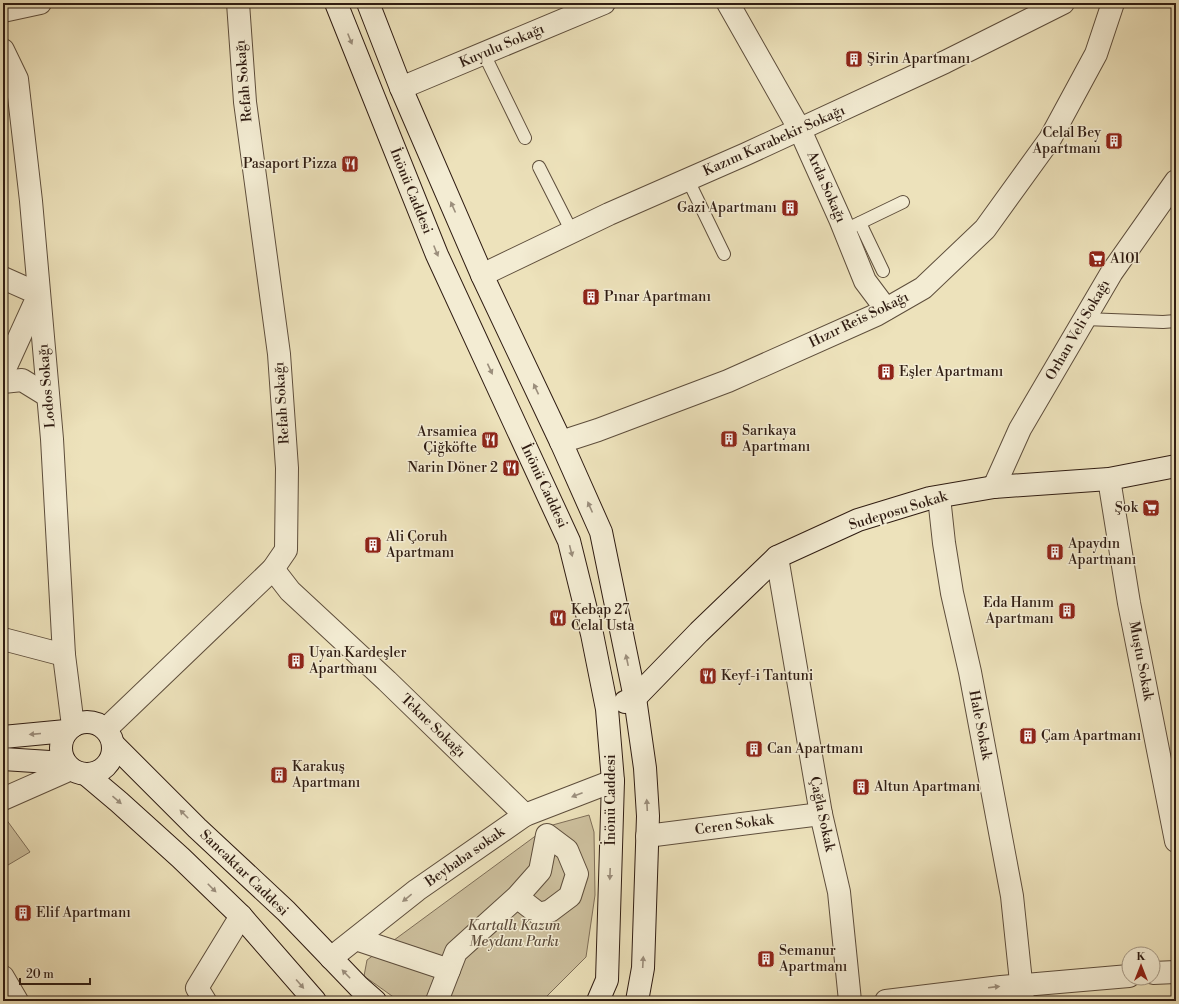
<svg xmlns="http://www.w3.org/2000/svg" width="1179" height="1004" font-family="'Libre Bodoni',serif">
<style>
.green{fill:#cdc09e;stroke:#7e6e58}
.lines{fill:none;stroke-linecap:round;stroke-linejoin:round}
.lane-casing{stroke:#5e4e3c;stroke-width:14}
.street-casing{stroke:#5e4e3c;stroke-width:24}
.secondary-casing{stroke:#2f1c12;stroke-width:24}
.lane{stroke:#f3ecd3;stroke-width:12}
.street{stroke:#f3ecd3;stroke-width:22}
.secondary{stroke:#f3ecd3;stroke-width:22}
.oneway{fill:#9b8e7c}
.labels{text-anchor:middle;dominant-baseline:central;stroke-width:3;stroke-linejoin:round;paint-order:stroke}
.street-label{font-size:14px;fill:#2f1c12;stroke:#f3ecd3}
.poi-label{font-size:14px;fill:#2f1c12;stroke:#f3ecd3;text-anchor:start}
.park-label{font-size:14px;font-style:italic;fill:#5e4d3c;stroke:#f3ecd3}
</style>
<rect width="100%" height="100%" fill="#ede2bb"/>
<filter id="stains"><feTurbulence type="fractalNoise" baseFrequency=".005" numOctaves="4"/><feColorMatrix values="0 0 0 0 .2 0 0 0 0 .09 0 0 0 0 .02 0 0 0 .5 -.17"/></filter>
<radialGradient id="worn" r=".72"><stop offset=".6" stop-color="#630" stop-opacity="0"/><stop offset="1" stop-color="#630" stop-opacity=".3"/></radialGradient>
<g class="green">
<polygon points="3,815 30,852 3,868"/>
<polygon points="589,815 594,832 595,895 586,957 542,1001 399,1001 364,976 367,960 549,826"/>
</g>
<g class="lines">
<defs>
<g id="lane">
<polyline points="484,54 525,138"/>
<polyline points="539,167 572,232"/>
<polyline points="688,180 724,254"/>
<polyline points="860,223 883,271"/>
<polyline points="845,230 903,202"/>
<polyline points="1085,319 1163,322 1176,321"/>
</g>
<g id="street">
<polyline points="728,3 800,130 840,219 865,281 886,309"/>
<polyline points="3,11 40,3"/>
<polyline points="3,50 17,79 31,201 52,439 64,655 73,726"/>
<polyline points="401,88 604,3"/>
<polyline points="482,275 609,214 746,154 945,62 1063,3"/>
<polyline points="3,278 39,294 3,373"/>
<polyline points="3,382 22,380 48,396"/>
<polyline points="561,442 598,430 728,381 876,315 923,288 985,229 1050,139 1096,54 1113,3"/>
<polyline points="1109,479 1129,603 1176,841"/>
<polyline points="994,487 1020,429 1112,272 1176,181"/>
<polyline points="939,497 944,543 952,593 970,672 1012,896 1023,1001"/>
<polyline points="777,557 821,814 839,892 850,1001"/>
<polyline points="273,569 290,591 387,681 525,815"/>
<polyline points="3,639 64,655"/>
<polyline points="106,729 273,569 286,550 287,468 279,354 245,102 238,3"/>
<polyline points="3,799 71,769"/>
<polyline points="647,836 821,814"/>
<polyline points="356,939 449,970"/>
<polyline points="331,958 417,890 525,815 613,781"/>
<polyline points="1153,973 1176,972"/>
<polyline points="3,977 17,1001"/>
<polyline points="205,1001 197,988 241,916"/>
<polyline points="437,1001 456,952 517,897 540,871 547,835 567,850 577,874 570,896 550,911 539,914 517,897"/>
<polyline points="886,1001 1001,987 1129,976"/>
</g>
<g id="secondary">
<polyline points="336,3 437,255 569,541 592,634 607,709 613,781 607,980 598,1001"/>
<polyline points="368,3 401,88 482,275 561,442 601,532 635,698 645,768 648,816 643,968 637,1001"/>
<polyline points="625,702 635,698 699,632 777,557 858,520 930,498 994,487 1109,479 1176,466"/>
<circle cx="87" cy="748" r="26"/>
<polyline points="3,737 66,731"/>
<polyline points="114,745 197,828 286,911 359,987 375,1001"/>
<polyline points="3,759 65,763"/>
<polyline points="87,775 119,802 181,858 241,916 315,1001"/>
</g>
</defs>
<use href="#lane" class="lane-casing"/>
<use href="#street" class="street-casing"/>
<use href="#secondary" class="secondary-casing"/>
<use href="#lane" class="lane"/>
<use href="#street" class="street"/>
<use href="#secondary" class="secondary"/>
</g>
<defs><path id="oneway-solid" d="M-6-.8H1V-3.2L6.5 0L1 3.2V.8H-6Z"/></defs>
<g class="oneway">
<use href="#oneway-solid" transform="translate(350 39) rotate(68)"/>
<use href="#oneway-solid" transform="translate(453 207) rotate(-114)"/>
<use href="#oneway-solid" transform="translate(436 251) rotate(68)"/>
<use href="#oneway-solid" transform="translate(490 369) rotate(65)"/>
<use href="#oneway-solid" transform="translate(536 389) rotate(-115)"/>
<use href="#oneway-solid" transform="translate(590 507) rotate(-114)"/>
<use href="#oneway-solid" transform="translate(571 551) rotate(76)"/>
<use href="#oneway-solid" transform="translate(627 660) rotate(-102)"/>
<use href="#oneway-solid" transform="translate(35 734) rotate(175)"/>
<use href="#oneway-solid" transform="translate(577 795) rotate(159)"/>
<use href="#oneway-solid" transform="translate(117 800) rotate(41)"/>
<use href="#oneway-solid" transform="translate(647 805) rotate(-93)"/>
<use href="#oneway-solid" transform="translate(184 814) rotate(-135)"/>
<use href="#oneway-solid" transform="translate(610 874) rotate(92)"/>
<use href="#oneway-solid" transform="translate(212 888) rotate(45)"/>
<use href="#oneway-solid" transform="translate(407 898) rotate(141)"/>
<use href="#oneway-solid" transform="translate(643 962) rotate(-87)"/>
<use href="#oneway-solid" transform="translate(346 974) rotate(-134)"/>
<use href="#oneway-solid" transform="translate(300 984) rotate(49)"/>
<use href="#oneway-solid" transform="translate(994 987) rotate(-7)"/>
</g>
<defs>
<symbol id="building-square" viewBox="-11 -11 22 22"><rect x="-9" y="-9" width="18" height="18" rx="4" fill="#8f2418" stroke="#f3ecd3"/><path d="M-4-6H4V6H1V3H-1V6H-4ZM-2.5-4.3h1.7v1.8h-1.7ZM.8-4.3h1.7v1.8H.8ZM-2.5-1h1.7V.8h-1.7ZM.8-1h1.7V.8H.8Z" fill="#fff"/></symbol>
<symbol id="restaurant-square" viewBox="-11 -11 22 22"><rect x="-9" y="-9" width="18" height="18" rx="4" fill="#8f2418" stroke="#f3ecd3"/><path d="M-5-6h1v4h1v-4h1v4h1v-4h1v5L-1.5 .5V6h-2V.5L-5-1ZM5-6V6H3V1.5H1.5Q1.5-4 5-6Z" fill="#fff"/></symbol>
<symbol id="supermarket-square" viewBox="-11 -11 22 22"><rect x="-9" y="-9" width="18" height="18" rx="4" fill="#8f2418" stroke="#f3ecd3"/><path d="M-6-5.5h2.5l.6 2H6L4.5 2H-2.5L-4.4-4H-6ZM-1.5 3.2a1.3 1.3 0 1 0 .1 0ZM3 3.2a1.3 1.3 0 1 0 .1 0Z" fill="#fff"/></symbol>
</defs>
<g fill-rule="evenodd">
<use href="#building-square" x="844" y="49" width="20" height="20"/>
<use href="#building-square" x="1104" y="131" width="20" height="20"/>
<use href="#restaurant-square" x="340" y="154" width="20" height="20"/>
<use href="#building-square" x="780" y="198" width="20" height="20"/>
<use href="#supermarket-square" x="1087" y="249" width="20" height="20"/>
<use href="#building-square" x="581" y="287" width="20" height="20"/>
<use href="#building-square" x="876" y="362" width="20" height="20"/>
<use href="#building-square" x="719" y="429" width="20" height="20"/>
<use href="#restaurant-square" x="480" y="430" width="20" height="20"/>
<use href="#restaurant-square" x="501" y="458" width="20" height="20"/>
<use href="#supermarket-square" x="1141" y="498" width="20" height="20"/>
<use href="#building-square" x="363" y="535" width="20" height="20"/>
<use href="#building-square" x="1045" y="542" width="20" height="20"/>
<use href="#building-square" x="1057" y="601" width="20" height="20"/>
<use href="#restaurant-square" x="548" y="608" width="20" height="20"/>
<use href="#building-square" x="286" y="651" width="20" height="20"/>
<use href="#restaurant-square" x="698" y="666" width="20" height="20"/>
<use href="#building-square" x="1018" y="726" width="20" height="20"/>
<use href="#building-square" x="744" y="739" width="20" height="20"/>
<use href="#building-square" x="269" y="765" width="20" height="20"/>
<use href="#building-square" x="851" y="777" width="20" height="20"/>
<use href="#building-square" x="13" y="903" width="20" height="20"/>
<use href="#building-square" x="756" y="949" width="20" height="20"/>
</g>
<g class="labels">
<g class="street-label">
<text transform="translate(502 46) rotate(-23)">Kuyulu Sokağı</text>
<text transform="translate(244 81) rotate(-95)">Refah Sokağı</text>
<text transform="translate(774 141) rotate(-24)">Kazım Karabekir Sokağı</text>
<text transform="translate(826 187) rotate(66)">Arda Sokağı</text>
<text transform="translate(411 191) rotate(68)">İnönü Caddesi</text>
<text transform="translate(859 320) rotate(-26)">Hızır Reis Sokağı</text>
<text transform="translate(1078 330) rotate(-60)">Orhan Veli Sokağı</text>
<text transform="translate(47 386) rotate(-95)">Lodos Sokağı</text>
<text transform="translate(282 403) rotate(-94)">Refah Sokağı</text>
<text transform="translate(544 486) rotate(65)">İnönü Caddesi</text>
<text transform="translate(898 511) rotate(-17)">Sudeposu Sokak</text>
<text transform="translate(1141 661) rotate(79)">Muştu Sokak</text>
<text transform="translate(980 725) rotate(79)">Hale Sokak</text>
<text transform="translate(433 726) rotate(44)">Tekne Sokağı</text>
<text transform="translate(611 800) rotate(-90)">İnönü Caddesi</text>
<text transform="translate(822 814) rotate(78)">Çağla Sokak</text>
<text transform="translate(734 825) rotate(-8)">Ceren Sokak</text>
<text transform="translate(465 857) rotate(-35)">Beybaba sokak</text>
<text transform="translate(244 873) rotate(44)">Sancaktar Caddesi</text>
</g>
<g class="poi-label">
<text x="867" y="59">Şirin Apartmanı</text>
<text x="1101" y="133" text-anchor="end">Celal Bey<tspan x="1101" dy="16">Apartmanı</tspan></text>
<text x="337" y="164" text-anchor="end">Pasaport Pizza</text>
<text x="777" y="208" text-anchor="end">Gazi Apartmanı</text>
<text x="1110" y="259">A101</text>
<text x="604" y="297">Pınar Apartmanı</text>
<text x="899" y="372">Eşler Apartmanı</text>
<text x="742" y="431">Sarıkaya<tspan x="742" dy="16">Apartmanı</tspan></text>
<text x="477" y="432" text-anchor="end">Arsamiea<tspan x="477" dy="16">Çiğköfte</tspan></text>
<text x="498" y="468" text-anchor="end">Narin Döner 2</text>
<text x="1138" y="508" text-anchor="end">Şok</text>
<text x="386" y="537">Ali Çoruh<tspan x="386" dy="16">Apartmanı</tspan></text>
<text x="1068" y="544">Apaydın<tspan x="1068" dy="16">Apartmanı</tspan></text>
<text x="1054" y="603" text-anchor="end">Eda Hanım<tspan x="1054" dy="16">Apartmanı</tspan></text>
<text x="571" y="610">Kebap 27<tspan x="571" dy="16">Celal Usta</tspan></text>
<text x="309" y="653">Uyan Kardeşler<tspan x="309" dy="16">Apartmanı</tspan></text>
<text x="721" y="676">Keyf-i Tantuni</text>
<text x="1041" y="736">Çam Apartmanı</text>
<text x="767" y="749">Can Apartmanı</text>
<text x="292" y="767">Karakuş<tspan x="292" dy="16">Apartmanı</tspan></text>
<text x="874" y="787">Altun Apartmanı</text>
<text x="36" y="913">Elif Apartmanı</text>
<text x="779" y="951">Semanur<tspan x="779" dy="16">Apartmanı</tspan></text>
</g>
<g class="park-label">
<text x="514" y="926">Kartallı Kazım<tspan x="514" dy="16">Meydanı Parkı</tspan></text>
</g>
</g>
<rect width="1179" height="1004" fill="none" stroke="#ede2bb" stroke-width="16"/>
<rect x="4" y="4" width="1171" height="996" fill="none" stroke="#2f1c12" stroke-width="2"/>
<rect x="8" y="8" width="1163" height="988" fill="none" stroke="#2f1c12"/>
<g transform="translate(1141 966)"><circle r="19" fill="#f3ecd3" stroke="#a59986"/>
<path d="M0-3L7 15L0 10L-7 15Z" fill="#8f2418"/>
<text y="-6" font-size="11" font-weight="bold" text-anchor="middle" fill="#2f1c12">K</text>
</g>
<path d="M20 978v6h70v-6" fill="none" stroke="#2f1c12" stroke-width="2"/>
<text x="26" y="978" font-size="12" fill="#2f1c12" stroke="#f3ecd3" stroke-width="3" paint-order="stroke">20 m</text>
<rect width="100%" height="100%" filter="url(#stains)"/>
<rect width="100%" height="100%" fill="url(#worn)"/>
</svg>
